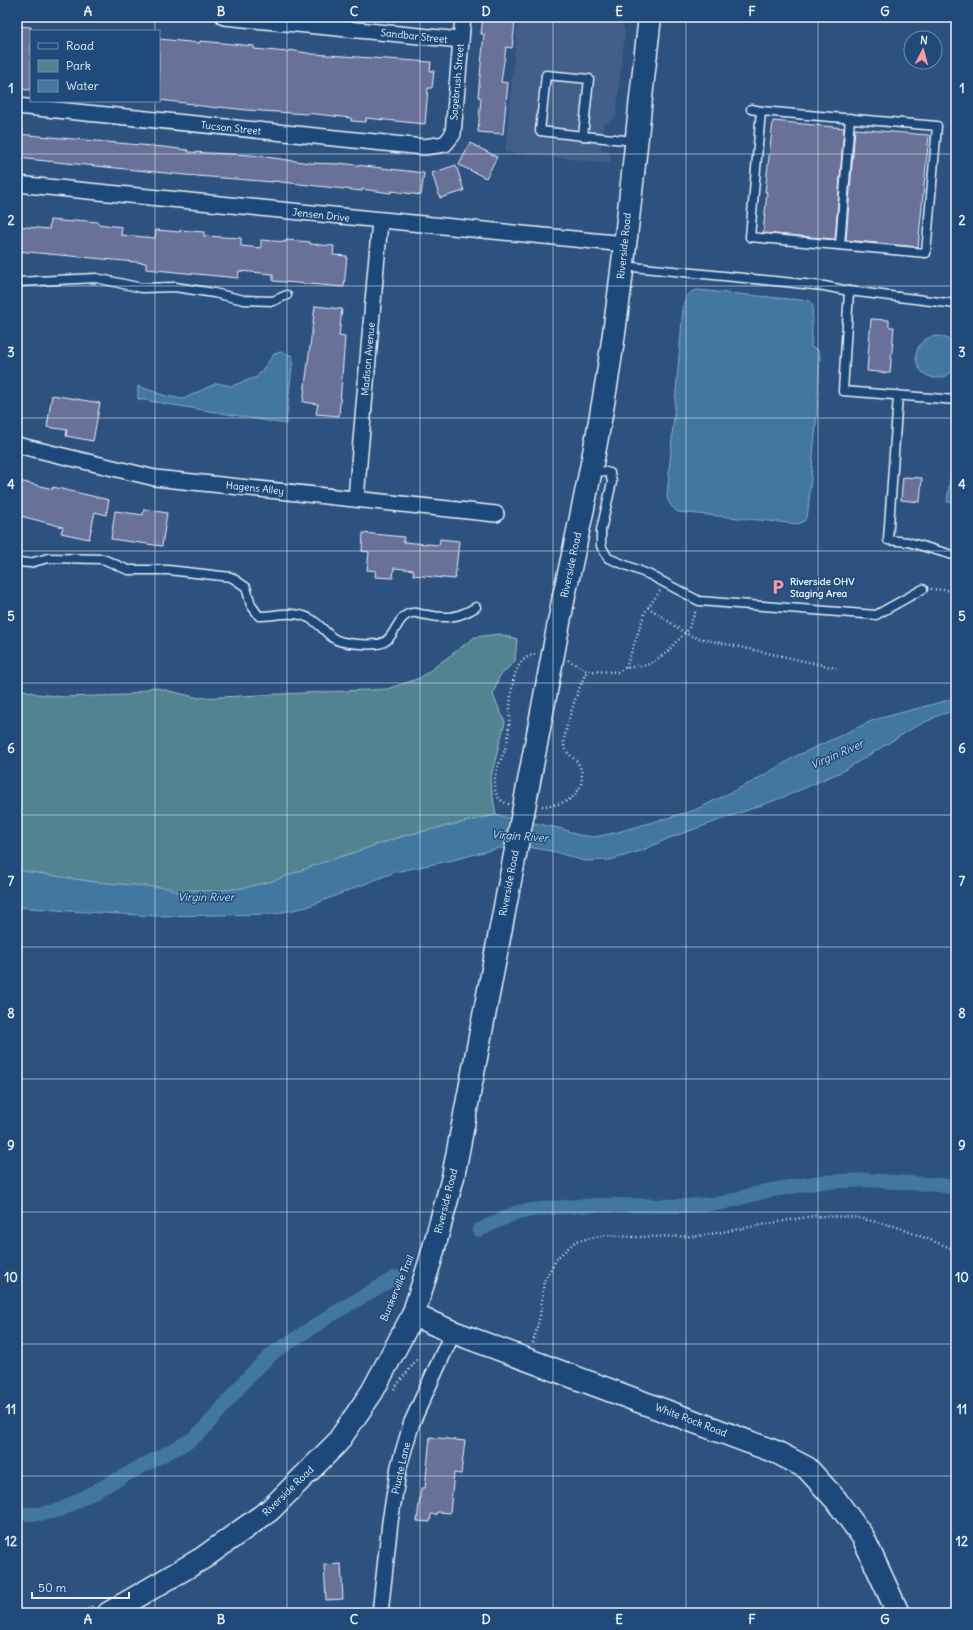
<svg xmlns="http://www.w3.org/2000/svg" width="973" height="1630" font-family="Delius,sans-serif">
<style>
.built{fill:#435e8a}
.green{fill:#518490;stroke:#9cbac4}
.water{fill:#4378a0;stroke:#85a8c3}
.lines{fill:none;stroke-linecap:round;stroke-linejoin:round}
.canal{stroke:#4378a0;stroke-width:14}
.building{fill:#697199;stroke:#e8f1f8}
.lane-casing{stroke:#e8f1f8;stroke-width:11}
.street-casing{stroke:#e8f1f8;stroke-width:18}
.secondary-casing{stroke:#e8f1f8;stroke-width:25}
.path{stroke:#e8f1f8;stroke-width:2.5;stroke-dasharray:1 3;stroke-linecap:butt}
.lane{stroke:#1f4a7a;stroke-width:8}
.street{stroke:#1f4a7a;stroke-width:15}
.secondary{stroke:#1f4a7a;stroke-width:22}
.secondary-bridge-casing{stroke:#e8f1f8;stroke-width:25;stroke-linecap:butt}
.secondary-bridge{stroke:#1f4a7a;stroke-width:22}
.grid{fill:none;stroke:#e8f1f8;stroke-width:1;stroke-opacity:0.55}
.labels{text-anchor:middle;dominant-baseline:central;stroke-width:3;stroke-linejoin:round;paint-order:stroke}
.street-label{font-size:10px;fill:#e8f1f8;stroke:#1f4a7a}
.poi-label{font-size:10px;font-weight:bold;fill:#e8f1f8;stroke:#1f4a7a;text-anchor:start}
.water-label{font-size:11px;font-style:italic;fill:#cfdfeb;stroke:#1f4a7a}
.neatline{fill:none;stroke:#e8f1f8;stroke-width:1.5}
.grid-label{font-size:13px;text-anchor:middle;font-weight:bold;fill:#e8f1f8}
</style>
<rect width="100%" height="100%" fill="#2e5280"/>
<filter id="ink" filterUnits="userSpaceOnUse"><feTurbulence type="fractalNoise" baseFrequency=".025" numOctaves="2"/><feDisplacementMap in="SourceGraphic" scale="8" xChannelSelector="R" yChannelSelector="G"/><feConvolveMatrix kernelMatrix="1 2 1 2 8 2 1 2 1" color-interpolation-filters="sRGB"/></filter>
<g filter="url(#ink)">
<polygon class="built" points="518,17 587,17 618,20 622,23 625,31 616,116 609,123 603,123 601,150 610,151 610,163 505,152"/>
<polygon class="green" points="499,634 517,639 515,661 499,677 493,695 505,722 490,780 496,815 406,835 313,866 273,881 243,888 216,891 190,890 176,892 169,888 94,882 17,870 17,688 37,694 64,697 128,695 153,687 199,698 387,689 420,678 475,637"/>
<g class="water">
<path d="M697 290 810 301 813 305 811 347 818 350 820 355 817 413 808 511 805 520 799 524 678 512C671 507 669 504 667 497L683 309C685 300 687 292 697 290Z"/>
<circle cx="937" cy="357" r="21"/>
<polygon points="281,352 293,356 286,424 138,399 138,386 166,396 183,399 217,383 231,386 257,377 274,354"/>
<polygon points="956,438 956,503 947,502 951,473 953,446"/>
<polygon points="956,698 956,711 942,714 913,728 843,771 784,797 667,839 641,851 610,860 584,861 556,852 528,847 499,848 453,860 395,872 307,907 274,914 157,916 68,911 17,907 17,870 94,882 169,888 176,892 190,890 216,891 243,888 273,881 313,866 407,835 496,815 563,829 578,835 595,837 618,832 695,810 754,781 796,756 874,720"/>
</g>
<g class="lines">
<g class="canal">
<polyline points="479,1230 517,1212 549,1208 597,1205 687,1206 722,1203 766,1191 821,1182 868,1180 939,1185 956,1188"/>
<path d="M17 1512C34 1516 46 1514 62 1509L191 1440 204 1429 250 1375 273 1353 333 1314 396 1277"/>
</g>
</g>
<g class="building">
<polygon points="483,17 510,17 509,22 515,23 512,48 506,47 501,82 508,83 503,134 478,132 481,98 478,97 484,34 481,34"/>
<polygon points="17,26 31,27 31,90 18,89"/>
<polygon points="159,39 200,43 200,41 254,46 254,49 288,52 289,50 313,54 431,62 430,71 434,71 432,88 428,88 425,124 366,118 366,122 351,121 351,118 307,113 307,114 247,110 219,107 218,108 194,105 194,104 159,100"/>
<polygon points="773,121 844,128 835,239 763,233 767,192 765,192"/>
<polygon points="855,129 929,135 918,247 846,240"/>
<polygon points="17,134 163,147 188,150 188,152 251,155 310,163 339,164 339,163 424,173 421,195 391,191 391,193 362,189 362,191 273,181 273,182 185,175 17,158"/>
<polygon points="470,143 497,157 486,178 459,165"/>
<polygon points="456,165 464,191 440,198 432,173"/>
<polygon points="50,220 73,222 74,220 98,222 98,224 122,227 121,235 144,237 155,238 156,230 180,232 180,230 204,232 204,236 241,238 241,246 261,248 261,240 286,242 286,240 310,242 310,244 334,246 333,255 347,256 344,287 273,281 273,274 239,271 238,278 196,274 146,269 146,263 17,251 17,226 49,229"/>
<polygon points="315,306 342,309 339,336 345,337 339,416 316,414 318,404 303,402"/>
<polygon points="871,319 889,320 889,327 894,327 890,373 867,371"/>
<polygon points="52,395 100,403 93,441 66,436 67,430 47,427"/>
<polygon points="903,477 922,478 920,502 901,500"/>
<polygon points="19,481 53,489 53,487 109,500 106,515 95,512 89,539 61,533 63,527 17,515 17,489"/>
<polygon points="144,509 167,513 162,546 111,539 115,511 143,515"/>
<polygon points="363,533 404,537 403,542 439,545 440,539 459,541 455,579 413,575 414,570 394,568 393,578 375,577 376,571 367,570 369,552 362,551"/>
<polygon points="430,1437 465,1441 461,1474 454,1473 450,1513 437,1512 436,1515 431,1514 430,1522 417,1521 421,1488 425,1488"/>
<polygon points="341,1564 343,1599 326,1600 324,1565"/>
</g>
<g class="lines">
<defs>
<g id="lane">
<polygon points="546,75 589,79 583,136 540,131"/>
<polyline points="751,109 761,111"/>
<polygon points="761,111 937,126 926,253 750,237"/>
<polyline points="583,136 635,141"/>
<polyline points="840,245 850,118"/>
<polyline points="623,266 824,286 849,291 843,391 956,400"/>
<polyline points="17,282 96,278 142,288 175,287 214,293 244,300 273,301 287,295"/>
<polyline points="849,291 956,304"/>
<polyline points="898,396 888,540 908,542 956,556"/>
<polyline points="592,469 610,473 612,482 601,530 601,546 608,558 650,575 699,601 876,615 923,589"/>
<path d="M17 562 30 563 48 558 103 559 128 570H168L231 577 246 587 251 605 259 616C276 616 293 610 309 618 318 622 325 632 333 638 341 644 366 645 377 644 396 643 395 615 412 613 416 612 422 615 427 615 446 619 458 618 476 607"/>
</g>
<g id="street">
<polyline points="224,17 461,40"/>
<polyline points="17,106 424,147 445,144 453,134 463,17"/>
<polyline points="17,184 625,244"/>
<polyline points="17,445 155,478 496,514"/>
<polyline points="356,498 380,221"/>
<polyline points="380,1613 390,1522 399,1466 412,1422 453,1332"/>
</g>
<g id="secondary">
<path d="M564 596C582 514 600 431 612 347 628 238 637 127 650 17"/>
<polyline points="413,1315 453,1332 776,1452 807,1468 836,1500 863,1537 898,1613"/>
<polyline points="109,1613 203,1558 270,1510 337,1443 372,1392 413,1315 430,1262 453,1177 519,834"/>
</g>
</defs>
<use href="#lane" class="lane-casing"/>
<use href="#street" class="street-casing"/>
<use href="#secondary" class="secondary-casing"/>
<g class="path">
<polyline points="931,589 956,591"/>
<polyline points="648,607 685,633 694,637 836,668"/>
<polyline points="568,660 587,671 618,672 625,668 642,666 650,664 666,653 688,630 696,610"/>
<polyline points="626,668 645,612 660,591"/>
<path d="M509 804C501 802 495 796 495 787 493 772 502 760 506 746 514 723 502 659 536 654"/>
<path d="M542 806C559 805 575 802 581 784 583 777 582 769 578 763 574 757 564 753 564 744 563 732 580 683 587 671"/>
<polyline points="533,1343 540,1316 544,1281 557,1258 576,1241 606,1235 633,1237 699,1236 813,1216 854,1217 894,1226 956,1250"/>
<polyline points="394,1389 418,1358"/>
<polyline points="81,1613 93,1606"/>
</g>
<use href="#lane" class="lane"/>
<use href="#street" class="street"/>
<use href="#secondary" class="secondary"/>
<defs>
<polyline id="secondary-bridge" points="519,834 564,596"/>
</defs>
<use href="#secondary-bridge" class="secondary-bridge-casing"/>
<use href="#secondary-bridge" class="secondary-bridge"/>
</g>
</g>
<path class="grid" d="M155 17V31M287 17V1613M420 17V1613M553 17V1613M686 17V1613M818 17V1613M155 101V1613M17 154H956M17 286H956M17 418H956M17 551H956M17 683H956M17 815H956M17 947H956M17 1079H956M17 1212H956M17 1344H956M17 1476H956"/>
<defs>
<symbol id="parking-bare" viewBox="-9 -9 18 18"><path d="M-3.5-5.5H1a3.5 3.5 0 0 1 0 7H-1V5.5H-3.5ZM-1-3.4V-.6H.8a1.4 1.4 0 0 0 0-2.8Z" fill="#ff9aa2" stroke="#1f4a7a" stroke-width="2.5" paint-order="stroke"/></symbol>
</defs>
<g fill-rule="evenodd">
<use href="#parking-bare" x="767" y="576" width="22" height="22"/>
</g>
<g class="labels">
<g class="street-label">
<text transform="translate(414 36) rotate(6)">Sandbar Street</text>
<text transform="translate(457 82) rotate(-85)">Sagebrush Street</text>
<text transform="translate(231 128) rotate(6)">Tucson Street</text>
<text transform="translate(321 215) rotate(6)">Jensen Drive</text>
<text transform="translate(624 246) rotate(-84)">Riverside Road</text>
<text transform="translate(368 359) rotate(-85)">Madison Avenue</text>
<text transform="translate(255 488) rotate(6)">Hagens Alley</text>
<text transform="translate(571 565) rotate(-78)">Riverside Road</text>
<text transform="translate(509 883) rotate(-79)">Riverside Road</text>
<text transform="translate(446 1201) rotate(-76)">Riverside Road</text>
<text transform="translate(397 1288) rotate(-67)">Bunkerville Trail</text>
<text transform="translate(691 1420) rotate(21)">White Rock Road</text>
<text transform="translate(401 1468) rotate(-77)">Piuate Lane</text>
<text transform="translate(288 1491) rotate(-44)">Riverside Road</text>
</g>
<g class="poi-label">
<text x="790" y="581">Riverside OHV<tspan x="790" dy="12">Staging Area</tspan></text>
</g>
<g class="water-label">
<text transform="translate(837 754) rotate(-24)">Virgin River</text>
<text transform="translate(520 836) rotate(4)">Virgin River</text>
<text x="206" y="897">Virgin River</text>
</g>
</g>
<rect width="973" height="1630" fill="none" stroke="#1f4a7a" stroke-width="44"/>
<rect x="30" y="30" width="130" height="72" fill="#1f4a7a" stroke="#6f8dac"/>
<rect x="38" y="43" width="20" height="6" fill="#1f4a7a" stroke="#6f8dac"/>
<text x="66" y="50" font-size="12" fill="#e8f1f8">Road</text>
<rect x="38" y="60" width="20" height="12" fill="#518490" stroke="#6f8dac"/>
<text x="66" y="70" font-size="12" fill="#e8f1f8">Park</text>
<rect x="38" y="80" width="20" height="12" fill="#4378a0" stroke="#6f8dac"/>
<text x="66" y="90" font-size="12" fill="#e8f1f8">Water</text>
<g transform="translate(923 50) rotate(6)"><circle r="19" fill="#1f4a7a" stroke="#6f8dac"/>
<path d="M0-3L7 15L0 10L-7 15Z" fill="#ff9aa2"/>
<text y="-6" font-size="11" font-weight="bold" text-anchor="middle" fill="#e8f1f8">N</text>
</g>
<path d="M32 1592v6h97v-6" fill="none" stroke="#e8f1f8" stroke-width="2"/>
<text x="38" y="1592" font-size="12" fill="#e8f1f8" stroke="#1f4a7a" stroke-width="3" paint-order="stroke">50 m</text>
<rect x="22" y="22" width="929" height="1586" class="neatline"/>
<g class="grid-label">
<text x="88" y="16">A</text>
<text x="221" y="16">B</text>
<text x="354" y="16">C</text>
<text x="486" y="16">D</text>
<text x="619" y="16">E</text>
<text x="752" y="16">F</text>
<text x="885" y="16">G</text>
<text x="11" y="93">1</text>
<text x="962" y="93">1</text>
<text x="11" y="225">2</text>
<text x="962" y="225">2</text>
<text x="11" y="357">3</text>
<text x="962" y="357">3</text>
<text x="11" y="489">4</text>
<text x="962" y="489">4</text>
<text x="11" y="621">5</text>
<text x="962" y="621">5</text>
<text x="11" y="753">6</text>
<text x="962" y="753">6</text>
<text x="11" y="886">7</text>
<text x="962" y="886">7</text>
<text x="11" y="1018">8</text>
<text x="962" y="1018">8</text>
<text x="11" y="1150">9</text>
<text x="962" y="1150">9</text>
<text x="11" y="1282">10</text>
<text x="962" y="1282">10</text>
<text x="11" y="1414">11</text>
<text x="962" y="1414">11</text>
<text x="11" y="1546">12</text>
<text x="962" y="1546">12</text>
<text x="88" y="1624">A</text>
<text x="221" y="1624">B</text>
<text x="354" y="1624">C</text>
<text x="486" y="1624">D</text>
<text x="619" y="1624">E</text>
<text x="752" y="1624">F</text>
<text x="885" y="1624">G</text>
</g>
</svg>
